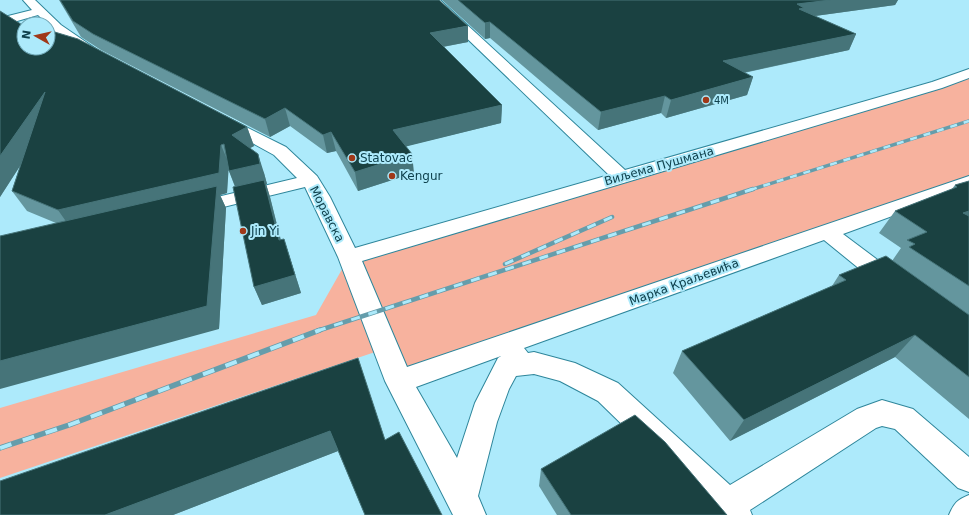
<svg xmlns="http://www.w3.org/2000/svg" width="969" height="515" font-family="'DejaVu Sans',sans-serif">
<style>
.green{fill:#f7b29e}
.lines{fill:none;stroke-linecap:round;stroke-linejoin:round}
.minor-casing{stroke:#2e869b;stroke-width:2}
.minor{fill:#fff;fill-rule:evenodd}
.rail-far2-casing{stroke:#659dab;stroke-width:3.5}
.rail-far1-casing{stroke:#659dab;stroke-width:4.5}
.rail-casing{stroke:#659dab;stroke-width:5.5}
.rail-far2{stroke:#adeafb;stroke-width:2.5;stroke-dasharray:7;stroke-linecap:butt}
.rail-far1{stroke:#adeafb;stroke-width:3;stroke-dasharray:9;stroke-linecap:butt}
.rail{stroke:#adeafb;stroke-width:4;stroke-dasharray:12;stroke-linecap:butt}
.wall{fill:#64969e}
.shaded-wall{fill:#467479}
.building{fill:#1a4141;stroke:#467479}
.poi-dot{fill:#a03819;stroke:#adeafb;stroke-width:1.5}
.labels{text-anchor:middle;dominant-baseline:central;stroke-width:4;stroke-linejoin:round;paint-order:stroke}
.far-poi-label{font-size:10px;fill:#0f414d;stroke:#adeafb;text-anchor:start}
.poi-label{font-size:12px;fill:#0f414d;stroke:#adeafb;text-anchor:start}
.street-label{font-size:12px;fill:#0f414d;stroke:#adeafb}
</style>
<rect width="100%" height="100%" fill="#adeafb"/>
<polygon class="green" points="969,77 969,182 402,374 390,347 0,478 0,408 316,315 349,257"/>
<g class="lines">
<defs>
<g id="minor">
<path d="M23 0H35L61 25 99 51 101 54 99 57C83 61 48 25 38 15L0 26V18L32 10Z"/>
<path d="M427 0H440L625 170 932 82 969 69V78L942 88 362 261 407 367 969 176V188L843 234 899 276 903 282 899 288 891 290 883 288 824 240 524 348 528 353 534 352 575 363 618 383 730 485 857 409 882 400 913 409 969 457V492L958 488 895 429 882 426 876 428 750 510 752 515H715L598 401 560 381 534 374 516 376 509 389 497 422 478 496 486 515H453L385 381 338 257 305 187 195 214 188 212 185 208 188 204 297 178 274 155 218 124 216 121 218 118 224 116 286 147 317 176 330 197 355 248 609 175ZM501 356 498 358 475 403 457 458 416 387Z"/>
<path d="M969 495V515H949C954 503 957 500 969 495Z"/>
</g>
</defs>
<use href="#minor" class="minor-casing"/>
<use href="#minor" class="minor"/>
<defs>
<polyline id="rail-far2" points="750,190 969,121"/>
<g id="rail-far1">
<polyline points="505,264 612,217"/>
<polyline points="317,331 753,189"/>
</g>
<polyline id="rail" points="0,448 69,425 320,330"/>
</defs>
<use href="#rail-far2" class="rail-far2-casing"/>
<use href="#rail-far1" class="rail-far1-casing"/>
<use href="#rail" class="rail-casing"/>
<use href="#rail-far2" class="rail-far2"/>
<use href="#rail-far1" class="rail-far1"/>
<use href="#rail" class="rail"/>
</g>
<g class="wall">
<polygon points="59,0 439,0 468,42 443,47 502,105 501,123 406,146 414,173 358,191 336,151 327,153 290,126 270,137 101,50 81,37"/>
<polygon points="442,0 898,0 895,5 815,16 856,34 849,50 744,73 753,77 747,95 666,118 661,113 598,130 490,38 485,39"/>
<polygon points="0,11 24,48 247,127 254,146 250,148 264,173 267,184 266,184 270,197 281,240 284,239 301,293 262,305 254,287 235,187 229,171 228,167 227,193 220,195 226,208 219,329 56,223 27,211 12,191 20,166 0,197"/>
<polygon points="969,181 969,419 895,357 730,441 673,373 682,351 832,286 839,275 892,261 901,248 879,233 895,211 952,189 955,185"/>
<polygon points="358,358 385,440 442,515 365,515 338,451 173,515 0,515"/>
<polygon points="541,469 727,515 557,515 539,486"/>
</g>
<g class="shaded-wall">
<polygon points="831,0 898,0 895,5 800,18 797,4"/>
<polygon points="490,22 490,38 485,39 485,23"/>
<polygon points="468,26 468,42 431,49 430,33"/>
<polygon points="856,34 849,50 718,78 723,61"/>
<polygon points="753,77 747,95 666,118 671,100"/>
<polygon points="45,92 56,110 0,197 0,156"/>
<polygon points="665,96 661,113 598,130 601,112"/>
<polygon points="502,105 501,123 396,149 393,130"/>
<polygon points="285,108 290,126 270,137 265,119"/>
<polygon points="247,127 254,146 239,154 232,135"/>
<polygon points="331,132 336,151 327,153 323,135"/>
<polygon points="221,145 229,164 227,193 220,195 226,208 219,329 0,389 0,361 72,230 58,210"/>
<polygon points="258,154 264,173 267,184 266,184 270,197 285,258 237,191 229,171"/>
<polygon points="412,154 414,173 358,191 355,172"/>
<polygon points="969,211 969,228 963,213"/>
<polygon points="284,239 301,293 262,305 254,287"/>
<polygon points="915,335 895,357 730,441 744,420"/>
<polygon points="330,431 338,451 173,515 105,515"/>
</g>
<g class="building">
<polygon points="60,0 439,0 468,26 430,33 502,105 393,130 412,154 355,172 331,132 323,135 285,108 265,119 93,34 73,21"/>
<polygon points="458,0 831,0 797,4 804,8 799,9 856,34 723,61 753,77 671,100 665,96 601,112 490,22 485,23"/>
<polygon points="0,11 24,26 24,48 48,48 48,30 78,39 247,127 232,135 258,154 260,164 229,171 224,144 221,145 219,173 58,210 12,191 45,92 0,156"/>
<polygon points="264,180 279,240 284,239 295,275 254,287 233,187"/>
<polygon points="969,181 969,211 963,213 969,216 969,286 909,247 915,244 907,240 927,232 895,211 957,187 955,185"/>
<polygon points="217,186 207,306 0,361 0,236"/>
<polygon points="886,256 969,315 969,377 915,335 744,420 682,351 846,280 839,275"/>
<polygon points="358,358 385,440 399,432 442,515 365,515 330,431 105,515 0,515 0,481"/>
<polygon points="635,415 665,442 727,515 571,515 541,469"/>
</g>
<g class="poi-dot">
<circle cx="706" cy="100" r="4"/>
<circle cx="352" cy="158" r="4"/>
<circle cx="392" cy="176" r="4"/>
<circle cx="243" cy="231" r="4"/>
</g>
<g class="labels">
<g class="far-poi-label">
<text x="714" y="100">4M</text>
</g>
<g class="poi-label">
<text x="360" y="158">Statovac</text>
<text x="400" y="176">Kengur</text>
<text x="251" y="231">Jin Yi</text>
</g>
<g class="street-label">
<text transform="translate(659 166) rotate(-16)">Виљема Пушмана</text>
<text transform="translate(327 214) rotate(63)">Моравска</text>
<text transform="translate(684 282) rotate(-20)">Марка Краљевића</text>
</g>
</g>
<g transform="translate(36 36) rotate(278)"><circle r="19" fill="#adeafb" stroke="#6ea6b5"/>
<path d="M0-3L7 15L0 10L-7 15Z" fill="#a03819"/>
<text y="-6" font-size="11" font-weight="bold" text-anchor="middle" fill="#0f414d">N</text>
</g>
</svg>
